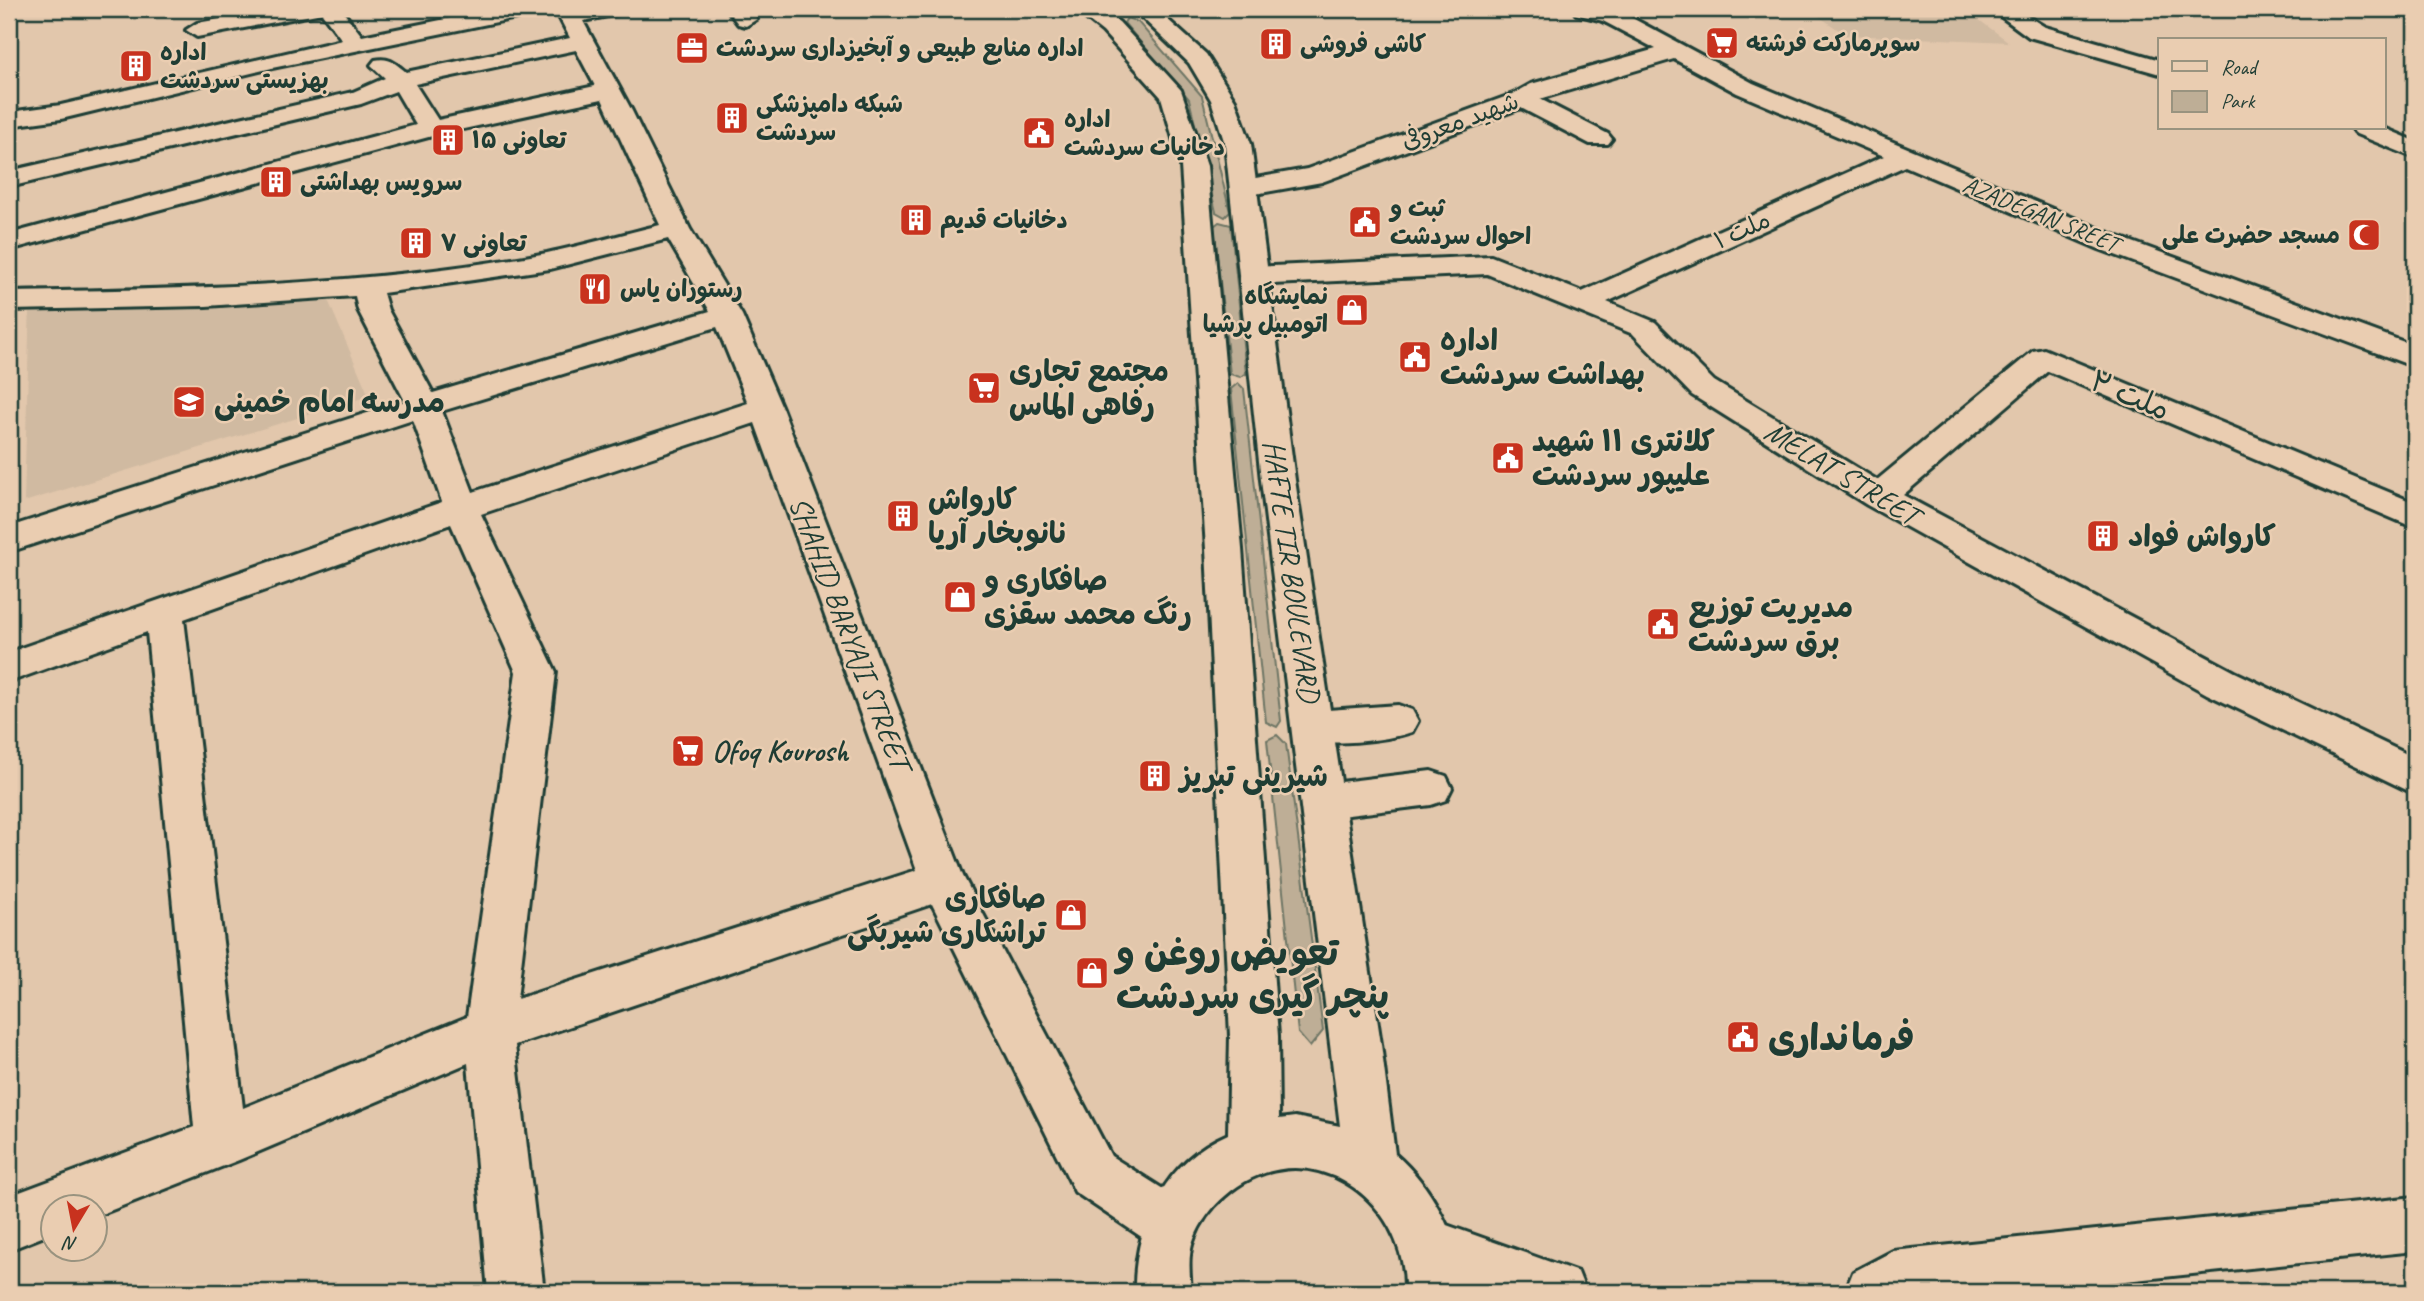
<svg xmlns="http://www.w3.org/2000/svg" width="2424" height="1301" font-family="Caveat,'Playpen Sans Arabic',sans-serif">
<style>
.built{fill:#d0baa1}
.green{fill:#beae96;stroke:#6e7665;stroke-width:2}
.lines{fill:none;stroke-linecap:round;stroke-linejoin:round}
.minor-casing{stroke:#1f3d34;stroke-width:6}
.major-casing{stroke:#1f3d34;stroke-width:6}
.minor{fill:#eacdb1;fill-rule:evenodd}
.major{fill:#eacdb1;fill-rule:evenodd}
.labels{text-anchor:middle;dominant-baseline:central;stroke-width:5;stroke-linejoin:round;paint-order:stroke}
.far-poi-label{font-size:24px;font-weight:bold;fill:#1f3d34;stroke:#eacdb1;text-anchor:start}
.far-street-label{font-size:24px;fill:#1f3d34;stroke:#eacdb1}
.poi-label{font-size:30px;font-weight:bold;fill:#1f3d34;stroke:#eacdb1;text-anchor:start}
.street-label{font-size:30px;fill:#1f3d34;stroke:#eacdb1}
.near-poi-label{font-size:37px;font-weight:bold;fill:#1f3d34;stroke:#eacdb1;text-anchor:start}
</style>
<rect width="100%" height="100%" fill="#e2c7ac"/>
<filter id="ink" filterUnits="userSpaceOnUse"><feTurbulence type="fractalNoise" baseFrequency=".0143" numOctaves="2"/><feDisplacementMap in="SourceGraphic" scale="14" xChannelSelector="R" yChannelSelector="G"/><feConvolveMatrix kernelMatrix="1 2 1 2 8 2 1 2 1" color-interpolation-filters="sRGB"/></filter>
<g filter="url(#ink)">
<g class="built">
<polygon points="1808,9 1964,9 2009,42 1846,35"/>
<polygon points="328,300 369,396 24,502 30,302 185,310"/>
</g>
<g class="green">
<polygon points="1127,18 1138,22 1202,96 1230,212 1225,217 1216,212 1189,99 1124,23"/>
<polygon points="1219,222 1231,225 1246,374 1240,377 1230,374 1214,226"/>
<polygon points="1238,383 1244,389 1281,721 1277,727 1266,722 1231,389"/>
<polygon points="1277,735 1286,744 1323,1031 1310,1047 1298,1033 1267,740"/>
</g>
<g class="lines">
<defs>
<g id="minor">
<polygon points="279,9 341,9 362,36 495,9 537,9 526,16 272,68 61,119 9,126 9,112 61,105 342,40 322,13 197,37 186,30 197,23"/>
<path d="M555 9H621L618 14 583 21 632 111 690 229 742 315 782 408 963 876 1111 1156 1190 1206 1198 1225 1190 1244 1171 1252 1152 1244 1075 1192 932 904 515 1045 544 1292H488L468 1063 239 1160 94 1217V1206H52V1233L9 1250V1196L194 1127 147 632 9 682V652L442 502 413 420 9 552V527L405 401 358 310 355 296 206 306 9 310V292C189 289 369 286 547 253 585 245 623 234 660 225L602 99 436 135 9 250V234L416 125 396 91 361 104 9 187V171L353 92 385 78 371 65 375 60C389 57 395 63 406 72L570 38ZM576 50 595 86 438 120 415 84ZM668 239 710 311 433 393 388 310 383 293 550 269ZM717 327 748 403 473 492 442 411ZM755 423 917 870 517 999 556 672 481 514ZM451 524 516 672 467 1017 243 1108 184 619Z"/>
<polygon points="727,9 749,9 757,19 746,26 738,24"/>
<polygon points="1573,9 1619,11 1753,83 2119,237 2415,346 2415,365 2404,363 2099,249 1905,166 1607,302 1655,322 1714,381 1877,480 2033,351 2044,349 2415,503 2415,528 2048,371 1903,495 2235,672 2415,758 2415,794 2207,694 1867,505 1692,395 1633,334 1487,274 1253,285 1243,282 1239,276 1243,270 1253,267 1491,256 1582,292 1884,156 1737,93 1674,59 1540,99 1608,134 1612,139 1608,144 1590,144 1521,108 1322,182 1244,196 1235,194 1231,188 1235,182 1244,180 1307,169 1513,94 1531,84 1656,49 1603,21 1576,14"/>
<polygon points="1991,9 2016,9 2045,27 2160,60 2160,74 2029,37"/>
<polygon points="2351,128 2384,128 2415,141 2415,158 2354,133"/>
<path d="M1398 705 1412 710 1418 721 1412 732C1385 741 1327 747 1300 738L1294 727 1300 716 1314 711Z"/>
<polygon points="1431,771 1446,776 1452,788 1446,800 1431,805 1324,818 1309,813 1303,801 1309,789 1324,784"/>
<polygon points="2415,1197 2415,1251 2019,1292 1845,1292 1853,1272 1893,1251"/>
<polygon points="1427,1218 1578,1272 1586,1292 1483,1292 1408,1264 1400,1245 1408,1226"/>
</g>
<path id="major" d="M1074 9H1099L1119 22 1181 90 1207 166 1242 549 1278 1036 1279 1119 1295 1117 1340 1126 1261 480 1225 144 1211 100 1189 63 1133 9H1156L1206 54 1235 100 1251 144 1295 480 1381 1044 1395 1154C1432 1186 1463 1242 1461 1292H1405C1408 1196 1303 1127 1225 1196 1212 1207 1200 1223 1194 1239 1187 1255 1190 1275 1191 1292H1135C1134 1225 1165 1161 1228 1134L1230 1036 1206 549 1181 166 1161 97 1103 32Z"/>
</defs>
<use href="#minor" class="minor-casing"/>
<use href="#major" class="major-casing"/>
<use href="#minor" class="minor"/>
<use href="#major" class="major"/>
</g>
</g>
<defs>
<symbol id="supermarket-square" viewBox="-11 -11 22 22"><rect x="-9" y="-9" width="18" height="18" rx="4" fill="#c8321e" stroke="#eacdb1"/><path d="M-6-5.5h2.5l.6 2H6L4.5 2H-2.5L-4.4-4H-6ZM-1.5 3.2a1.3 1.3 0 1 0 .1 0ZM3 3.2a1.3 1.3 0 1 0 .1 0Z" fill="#fff"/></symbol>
<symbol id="building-square" viewBox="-11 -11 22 22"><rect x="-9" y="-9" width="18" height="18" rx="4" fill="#c8321e" stroke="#eacdb1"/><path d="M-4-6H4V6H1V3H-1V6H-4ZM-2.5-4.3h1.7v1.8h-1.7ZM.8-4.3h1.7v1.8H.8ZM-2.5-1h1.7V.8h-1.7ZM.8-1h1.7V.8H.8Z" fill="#fff"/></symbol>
<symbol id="office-square" viewBox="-11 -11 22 22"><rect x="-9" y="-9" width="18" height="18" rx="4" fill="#c8321e" stroke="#eacdb1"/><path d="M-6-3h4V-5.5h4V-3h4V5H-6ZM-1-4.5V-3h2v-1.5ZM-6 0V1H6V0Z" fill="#fff"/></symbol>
<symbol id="civic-square" viewBox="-11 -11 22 22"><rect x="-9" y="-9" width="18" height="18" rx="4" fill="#c8321e" stroke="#eacdb1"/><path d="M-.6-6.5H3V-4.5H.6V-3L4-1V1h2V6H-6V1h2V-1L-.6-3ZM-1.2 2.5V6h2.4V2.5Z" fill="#fff"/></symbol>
<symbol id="mosque-square" viewBox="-11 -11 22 22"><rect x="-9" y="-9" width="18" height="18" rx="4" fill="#c8321e" stroke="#eacdb1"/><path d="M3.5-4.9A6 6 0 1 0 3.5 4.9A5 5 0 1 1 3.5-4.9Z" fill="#fff"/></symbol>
<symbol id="restaurant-square" viewBox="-11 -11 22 22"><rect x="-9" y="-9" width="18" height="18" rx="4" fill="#c8321e" stroke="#eacdb1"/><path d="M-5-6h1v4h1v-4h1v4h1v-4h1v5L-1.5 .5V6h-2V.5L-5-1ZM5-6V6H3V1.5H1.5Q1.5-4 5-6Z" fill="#fff"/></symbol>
<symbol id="shop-square" viewBox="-11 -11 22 22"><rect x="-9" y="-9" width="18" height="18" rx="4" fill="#c8321e" stroke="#eacdb1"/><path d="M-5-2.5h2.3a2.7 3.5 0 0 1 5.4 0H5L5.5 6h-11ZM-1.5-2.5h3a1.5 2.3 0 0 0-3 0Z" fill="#fff"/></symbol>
<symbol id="school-square" viewBox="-11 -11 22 22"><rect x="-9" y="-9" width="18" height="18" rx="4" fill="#c8321e" stroke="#eacdb1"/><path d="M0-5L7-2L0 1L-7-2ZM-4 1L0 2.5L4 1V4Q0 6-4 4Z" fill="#fff"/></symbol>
</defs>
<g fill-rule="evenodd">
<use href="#supermarket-square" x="1703" y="24" width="38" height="38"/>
<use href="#building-square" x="1257" y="25" width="38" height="38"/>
<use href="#office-square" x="673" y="29" width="38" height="38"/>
<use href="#building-square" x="117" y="47" width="38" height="38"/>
<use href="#building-square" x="713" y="99" width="38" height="38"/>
<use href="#civic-square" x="1020" y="114" width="38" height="38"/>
<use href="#building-square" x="429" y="121" width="38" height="38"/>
<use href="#building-square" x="257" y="163" width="38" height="38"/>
<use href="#building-square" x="897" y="201" width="38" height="38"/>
<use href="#civic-square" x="1346" y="203" width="38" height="38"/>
<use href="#mosque-square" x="2345" y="216" width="38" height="38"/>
<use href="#building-square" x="397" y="224" width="38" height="38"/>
<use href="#restaurant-square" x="576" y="270" width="38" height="38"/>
<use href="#shop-square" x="1333" y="291" width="38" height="38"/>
<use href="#civic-square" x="1396" y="338" width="38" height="38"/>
<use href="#supermarket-square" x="965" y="369" width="38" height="38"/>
<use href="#school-square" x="170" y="383" width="38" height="38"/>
<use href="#civic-square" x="1489" y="439" width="38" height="38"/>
<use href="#building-square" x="884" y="497" width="38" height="38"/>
<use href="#building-square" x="2084" y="517" width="38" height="38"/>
<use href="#shop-square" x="941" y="578" width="38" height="38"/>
<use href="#civic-square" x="1644" y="605" width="38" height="38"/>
<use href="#supermarket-square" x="669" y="732" width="38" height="38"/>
<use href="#building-square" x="1136" y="757" width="38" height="38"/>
<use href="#shop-square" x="1052" y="896" width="38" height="38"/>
<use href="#shop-square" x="1073" y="954" width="38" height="38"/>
<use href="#civic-square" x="1724" y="1018" width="38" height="38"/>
</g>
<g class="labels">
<g class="far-poi-label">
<text x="1746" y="43">سوپرمارکت فرشته</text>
<text x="1300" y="44">کاشی فروشی</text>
<text x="716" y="48">اداره منابع طبیعی و آبخیزداری سردشت</text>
<text x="160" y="52">اداره<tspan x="160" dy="28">بهزیستی سردشت</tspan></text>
<text x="756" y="104">شبکه دامپزشکی<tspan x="756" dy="28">سردشت</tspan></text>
<text x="1064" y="119">اداره<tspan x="1064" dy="28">دخانیات سردشت</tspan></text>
<text x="472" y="140">تعاونی ۱۵</text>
<text x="300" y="182">سرویس بهداشتی</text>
<text x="1390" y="208">ثبت و<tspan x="1390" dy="28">احوال سردشت</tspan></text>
<text x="940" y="220">دخانیات قدیم</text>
<text x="2340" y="235" text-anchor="end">مسجد حضرت علی</text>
<text x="440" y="243">تعاونی ۷</text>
<text x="620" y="289">رستوران یاس</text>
<text x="1328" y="296" text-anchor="end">نمایشگاه<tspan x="1328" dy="28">اتومبیل پرشیا</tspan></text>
</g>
<g class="far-street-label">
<text transform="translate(1460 121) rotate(-20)">شهید معروفی</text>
<text transform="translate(2041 214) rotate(22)">AZADEGAN SREET</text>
<text transform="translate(1742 230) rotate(-24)">ملت ۱</text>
</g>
<g class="poi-label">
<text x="1440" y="340">اداره<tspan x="1440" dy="34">بهداشت سردشت</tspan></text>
<text x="1009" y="371">مجتمع تجاری<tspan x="1009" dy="34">رفاهی الماس</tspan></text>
<text x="214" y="402">مدرسه امام خمینی</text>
<text x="1532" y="441">کلانتری ۱۱ شهید<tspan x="1532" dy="34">علیپور سردشت</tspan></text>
<text x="928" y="499">کارواش<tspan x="928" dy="34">نانوبخار آریا</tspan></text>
<text x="2128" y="536">کارواش فواد</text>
<text x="984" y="580">صافکاری و<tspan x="984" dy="34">رنگ محمد سقزی</tspan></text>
<text x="1688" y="607">مدیریت توزیع<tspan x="1688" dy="34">برق سردشت</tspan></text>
<text x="712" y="751">Ofoq Kourosh</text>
<text x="1180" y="776">شیرینی تبریز</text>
<text x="1046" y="898" text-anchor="end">صافکاری<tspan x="1046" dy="34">تراشکاری شیربگی</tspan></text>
</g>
<g class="street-label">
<text transform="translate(2130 395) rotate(23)">ملت ۲</text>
<text transform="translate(1842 473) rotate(31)">MELAT STREET</text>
<text transform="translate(1292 571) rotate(82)">HAFTE TIR BOULEVARD</text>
<text transform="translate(850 633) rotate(69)">SHAHID BARYAJI STREET</text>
</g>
<g class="near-poi-label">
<text x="1116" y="952">تعویض روغن و<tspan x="1116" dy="43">پنچر گیری سردشت</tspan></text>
<text x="1768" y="1037">فرمانداری</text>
</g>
</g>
<rect width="2424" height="1301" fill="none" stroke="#eacdb1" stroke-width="35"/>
<rect x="18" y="18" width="2389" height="1266" fill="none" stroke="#1f3d34" stroke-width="2.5" filter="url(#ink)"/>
<rect x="2158" y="38" width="228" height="91" fill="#eacdb1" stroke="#99937f" stroke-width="2"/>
<rect x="2172" y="61" width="35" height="10" fill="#eacdb1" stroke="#99937f" stroke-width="2"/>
<text x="2221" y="74" font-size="21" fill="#1f3d34">Road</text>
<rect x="2172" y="91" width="35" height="21" fill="#beae96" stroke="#99937f" stroke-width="2"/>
<text x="2221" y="108" font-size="21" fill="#1f3d34">Park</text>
<g transform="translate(74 1228) rotate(190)"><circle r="33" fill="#eacdb1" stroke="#99937f" stroke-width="2"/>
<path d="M0-5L12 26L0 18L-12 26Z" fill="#c8321e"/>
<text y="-10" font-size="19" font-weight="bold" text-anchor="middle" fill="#1f3d34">N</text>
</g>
</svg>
